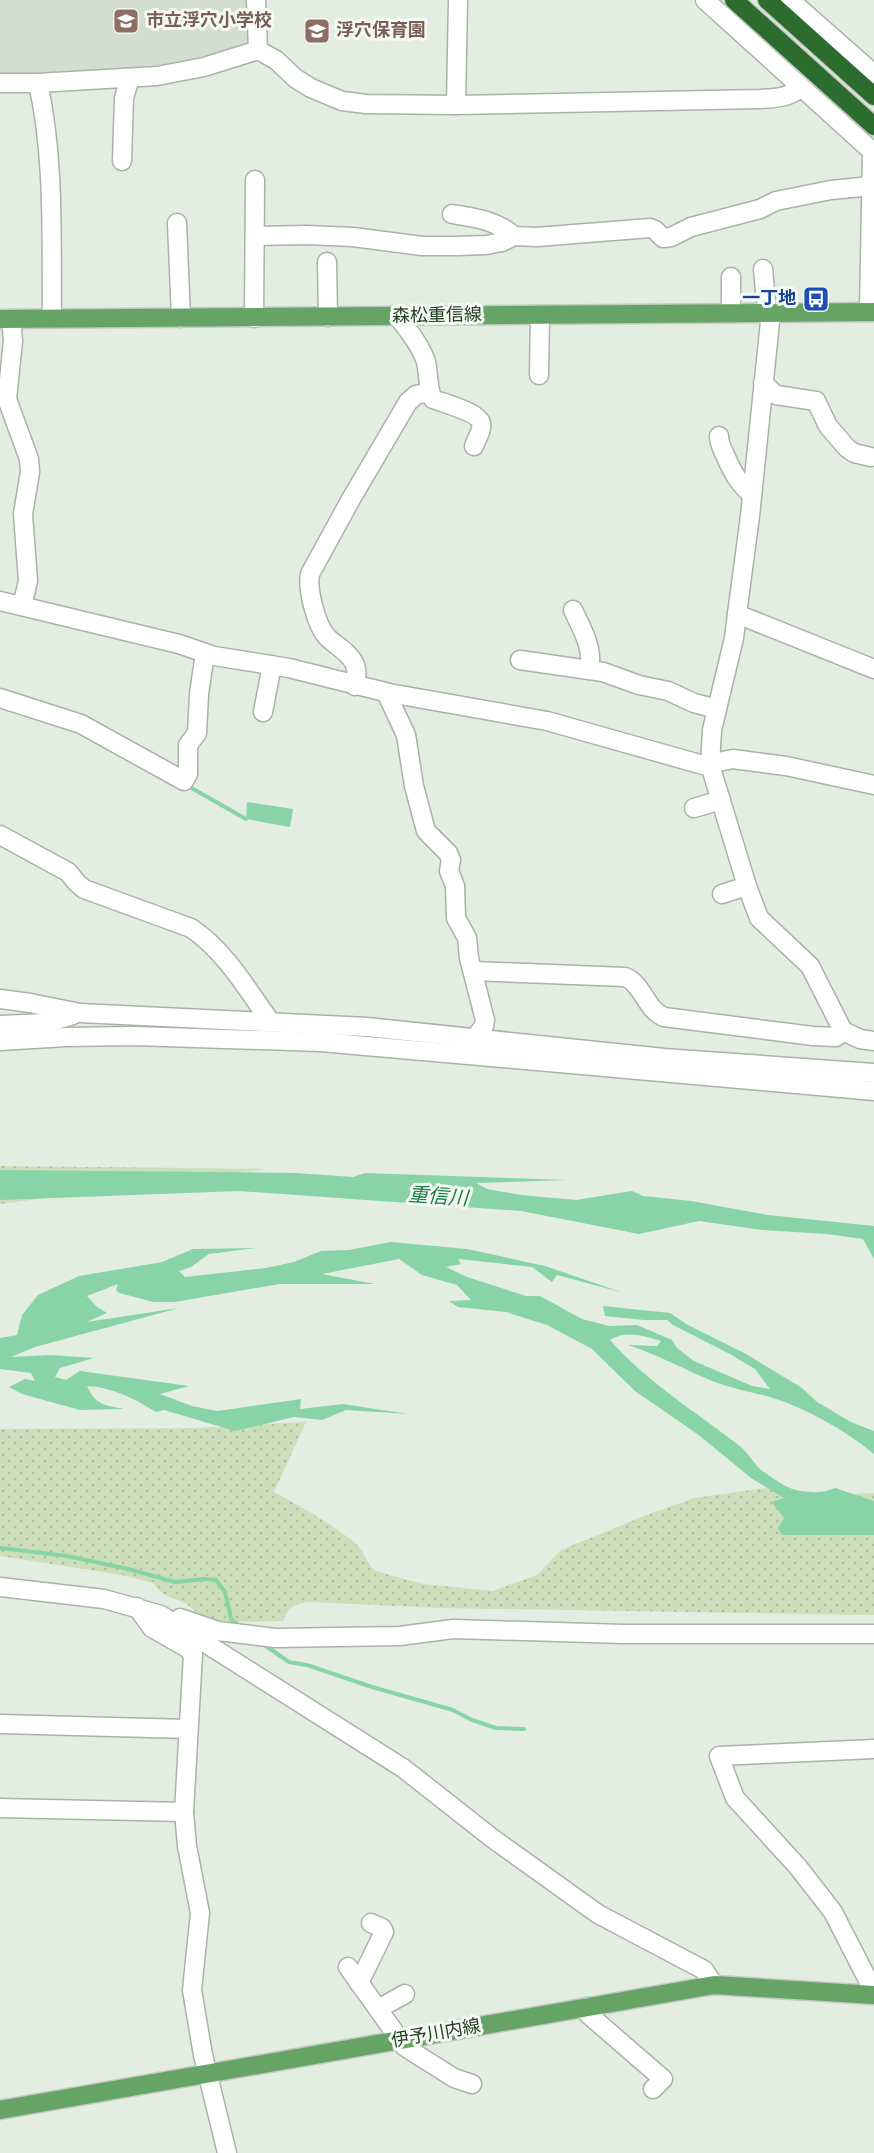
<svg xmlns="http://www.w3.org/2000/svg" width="874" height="2153" font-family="'Alegreya Sans','Noto Sans JP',sans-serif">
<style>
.built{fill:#d3ddd0}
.grass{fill:url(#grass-dots)}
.water{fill:#88d4a6}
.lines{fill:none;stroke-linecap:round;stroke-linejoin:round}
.stream{stroke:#88d4a6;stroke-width:4}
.minor-casing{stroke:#a6b5a4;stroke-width:21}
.major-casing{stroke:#c1c9c1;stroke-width:21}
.highway-casing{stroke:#c1c9c1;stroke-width:21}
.minor{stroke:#fff;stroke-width:18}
.major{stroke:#66a465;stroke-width:18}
.highway{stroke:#2c6c2e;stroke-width:18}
.labels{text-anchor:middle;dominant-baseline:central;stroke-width:6;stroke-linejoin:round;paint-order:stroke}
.education-label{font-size:18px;font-weight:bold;fill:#785e54;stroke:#f4f9f3;text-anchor:start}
.transit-label{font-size:18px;font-weight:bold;fill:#164399;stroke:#f4f9f3;text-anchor:end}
.street-label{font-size:18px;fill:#223e21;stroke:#f4f9f3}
.water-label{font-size:20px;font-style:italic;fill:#197d41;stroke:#f4f9f3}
</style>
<defs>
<pattern id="grass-dots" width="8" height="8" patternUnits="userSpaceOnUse" patternTransform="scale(1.5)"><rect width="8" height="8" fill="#ccdfba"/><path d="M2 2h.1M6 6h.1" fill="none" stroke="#afc0a0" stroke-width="1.8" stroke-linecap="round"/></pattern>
</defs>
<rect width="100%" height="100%" fill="#e4ede2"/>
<polygon class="built" points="0,0 252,0 253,43 244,49 169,68 0,76"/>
<g class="grass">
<polygon points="0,1166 268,1169 0,1204"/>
<path d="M306 1422 274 1492C303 1508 332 1523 357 1545 365 1552 367 1565 376 1571L423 1584 493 1591 537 1575 561 1550 644 1516 694 1498 766 1488 814 1495 874 1493V1615L439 1608 312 1602C296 1603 289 1605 283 1621L220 1622 198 1615C184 1595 166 1603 153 1583L122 1575 0 1556V1429L197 1428Z"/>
</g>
<g class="water">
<polygon points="247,802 293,809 290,827 246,819"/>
<polygon points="0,1170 296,1173 353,1177 365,1173 568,1180 476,1183 487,1189 521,1195 576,1200 632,1191 643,1196 691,1201 768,1215 874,1226 874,1259 863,1239 827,1234 762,1230 699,1221 639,1234 521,1211 239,1191 0,1200"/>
<path d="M391 1242 467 1249 545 1266 624 1293 557 1275 552 1282 532 1267 458 1259 461 1264 446 1267 467 1277 526 1296H540L582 1319 609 1326 637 1325 672 1340 677 1348 694 1361 752 1386 770 1389 755 1369 728 1353 673 1325 667 1320H644L605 1316 603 1306 670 1313 688 1325 746 1354 802 1388 817 1402 851 1422 874 1431V1454C843 1429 808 1409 770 1397 752 1392 734 1389 717 1383 687 1371 659 1355 628 1345L657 1346 661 1341C643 1336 627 1330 610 1340 648 1383 696 1412 741 1447 748 1453 753 1462 759 1468 767 1475 781 1484 790 1488 802 1493 823 1494 835 1488L874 1501V1535H782L778 1528 784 1518 772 1502 784 1498 751 1478 700 1436 635 1391 592 1349 547 1325 506 1312 458 1307 449 1301 471 1300 457 1285 422 1275 399 1259 322 1274 375 1284H280L175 1302H154L119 1293 116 1290 118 1284 87 1296 96 1306 107 1313 86 1322 179 1308 35 1347 11 1357 51 1355 94 1358 60 1368 55 1377 66 1380 80 1371 189 1386 160 1394 192 1406 217 1411 301 1399 300 1409 343 1404 408 1414 346 1410 322 1420 294 1417 235 1431 164 1410 156 1412C135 1399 112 1387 87 1386 96 1406 105 1405 124 1409L80 1410 22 1394 9 1387 25 1379 35 1381 31 1373 0 1369V1338L17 1335 22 1315 38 1295 79 1276 162 1262 193 1249 255 1248 209 1254 191 1267 179 1271 185 1277 266 1268 294 1262 321 1251 348 1250Z"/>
</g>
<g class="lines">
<g class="stream">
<polyline points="188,786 246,819"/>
<polyline points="0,1548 67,1556 128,1569 175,1582 204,1579 216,1580 225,1592 231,1619 240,1626"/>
<polyline points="263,1644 289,1662 307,1665 372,1687 453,1710 472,1720 496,1728 524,1729"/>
</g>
<defs>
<g id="minor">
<polyline points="256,0 258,50"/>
<polyline points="705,0 874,153"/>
<polyline points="790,0 874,74"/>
<path d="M0 83H38L157 76 204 67 258 50 276 60 295 78 311 88 342 101 366 104 456 105 760 99C776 98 789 98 801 87"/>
<path d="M38 83C55 159 51 240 52 318"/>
<polyline points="456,105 458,0"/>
<polyline points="122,161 124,98 130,78"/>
<path d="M452 214C475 218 496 220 514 236"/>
<polyline points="177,223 181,318"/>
<polyline points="255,236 306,235 353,237 422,246 456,246 486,245 502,242 514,236 537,237 650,228 655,230 663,238 671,237 691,227 760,209 776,201 831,190 871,186"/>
<polyline points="327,262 328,317"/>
<polyline points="763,269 767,312"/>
<polyline points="731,277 731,313"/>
<polyline points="771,312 750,516 737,614 734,638 712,730 710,765 747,886 759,918 810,966 843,1031 860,1039 874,1041"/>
<polyline points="869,312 872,151"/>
<path d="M398 317C408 330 421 346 426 362 429 374 427 387 433 399 443 403 478 412 481 423 483 429 476 440 474 446"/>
<polyline points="254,318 255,180"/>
<polyline points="11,319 13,341 7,399 29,459 30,472 23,514 28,581 22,606"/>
<polyline points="539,375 540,315"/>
<polyline points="763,383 776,395 816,401 828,426 847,448 854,453 871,457"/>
<path d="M719 436C719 444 722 448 725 455 733 473 737 481 752 495"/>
<polyline points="0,601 179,644 214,656 289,668 389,693 547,721 703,765 733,759 786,766 874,785"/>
<path d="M573 610C582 629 594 649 589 670"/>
<polyline points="737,614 874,669"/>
<polyline points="520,660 603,672 639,685 668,691 694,703 717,709"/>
<path d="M355 686C356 679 358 670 354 663 349 652 335 645 327 637 316 625 307 589 310 574L351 499 408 402 416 395 430 392"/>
<polyline points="389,693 389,699 406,735 414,786 426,831 448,853 451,860 449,871 455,886 456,918 467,938 469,958 485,1020 484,1026 475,1038"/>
<polyline points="0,698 81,724 184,781 188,774 188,745 197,733 199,694 205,653"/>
<polyline points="263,712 272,665"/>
<polyline points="694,808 721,800"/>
<path d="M0 835 68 872 77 883 84 889 191 928C225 951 247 989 270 1021"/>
<polyline points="722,894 747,886"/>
<path d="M473 971 625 977C643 984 646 1010 664 1017L813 1036 836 1037 843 1031"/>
<polyline points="0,999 30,1003 80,1013 367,1027 664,1058 874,1073"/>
<polyline points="0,1025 45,1023 73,1015"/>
<polyline points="0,1041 66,1037 134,1036 321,1042 874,1091"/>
<polyline points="0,1587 104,1599 161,1615 403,1768 492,1838 598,1914 704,1970 714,1985"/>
<polyline points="180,1618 218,1631 275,1638 400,1636 453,1629 623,1634 874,1634"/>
<polyline points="0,1724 188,1729"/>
<polyline points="874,1749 719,1756 735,1798 798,1867 833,1912 874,1992"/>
<polyline points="0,1808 184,1812 193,1654 187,1648 152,1628 137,1607"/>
<polyline points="184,1812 187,1846 200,1913 192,1990 203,2055 227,2153"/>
<polyline points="348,1967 405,2047 454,2078 472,2084"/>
<polyline points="359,1983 384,1932 382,1928 371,1923"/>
<polyline points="587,2007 588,2014 663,2079 653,2089"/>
<polyline points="378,2009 405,1994"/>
</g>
<g id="major">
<polyline points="0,319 874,312"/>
<polyline points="0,2110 714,1985 874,1995"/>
</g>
<g id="highway">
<polyline points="734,0 874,126"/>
<polyline points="767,0 874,96"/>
</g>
</defs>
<use href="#minor" class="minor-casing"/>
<use href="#major" class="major-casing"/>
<use href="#highway" class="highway-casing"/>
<use href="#minor" class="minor"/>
<use href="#major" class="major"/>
<use href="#highway" class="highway"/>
</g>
<defs>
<symbol id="school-square" viewBox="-11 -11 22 22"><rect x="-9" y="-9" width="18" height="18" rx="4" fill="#8d6e63" stroke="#f4f9f3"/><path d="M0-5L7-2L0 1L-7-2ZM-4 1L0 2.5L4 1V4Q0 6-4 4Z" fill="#fff"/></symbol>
<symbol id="bus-square" viewBox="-11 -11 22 22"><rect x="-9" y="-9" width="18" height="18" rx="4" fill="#1a4fb4" stroke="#f4f9f3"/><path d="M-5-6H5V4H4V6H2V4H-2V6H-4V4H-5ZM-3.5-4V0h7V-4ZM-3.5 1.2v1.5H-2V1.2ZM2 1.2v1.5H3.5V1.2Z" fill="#fff"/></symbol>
</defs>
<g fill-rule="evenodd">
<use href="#school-square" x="111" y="6" width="30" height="30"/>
<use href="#school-square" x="302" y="16" width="30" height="30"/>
<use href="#bus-square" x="801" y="284" width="30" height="30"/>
</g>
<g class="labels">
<g class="education-label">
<text x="146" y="21">市立浮穴小学校</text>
<text x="336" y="31">浮穴保育園</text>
</g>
<g class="transit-label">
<text x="796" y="299">一丁地</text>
</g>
<g class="street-label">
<text transform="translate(437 316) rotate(-1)">森松重信線</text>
<text transform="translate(436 2034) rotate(-10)">伊予川内線</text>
</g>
<g class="water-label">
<text transform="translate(438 1197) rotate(4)">重信川</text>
</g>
</g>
</svg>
